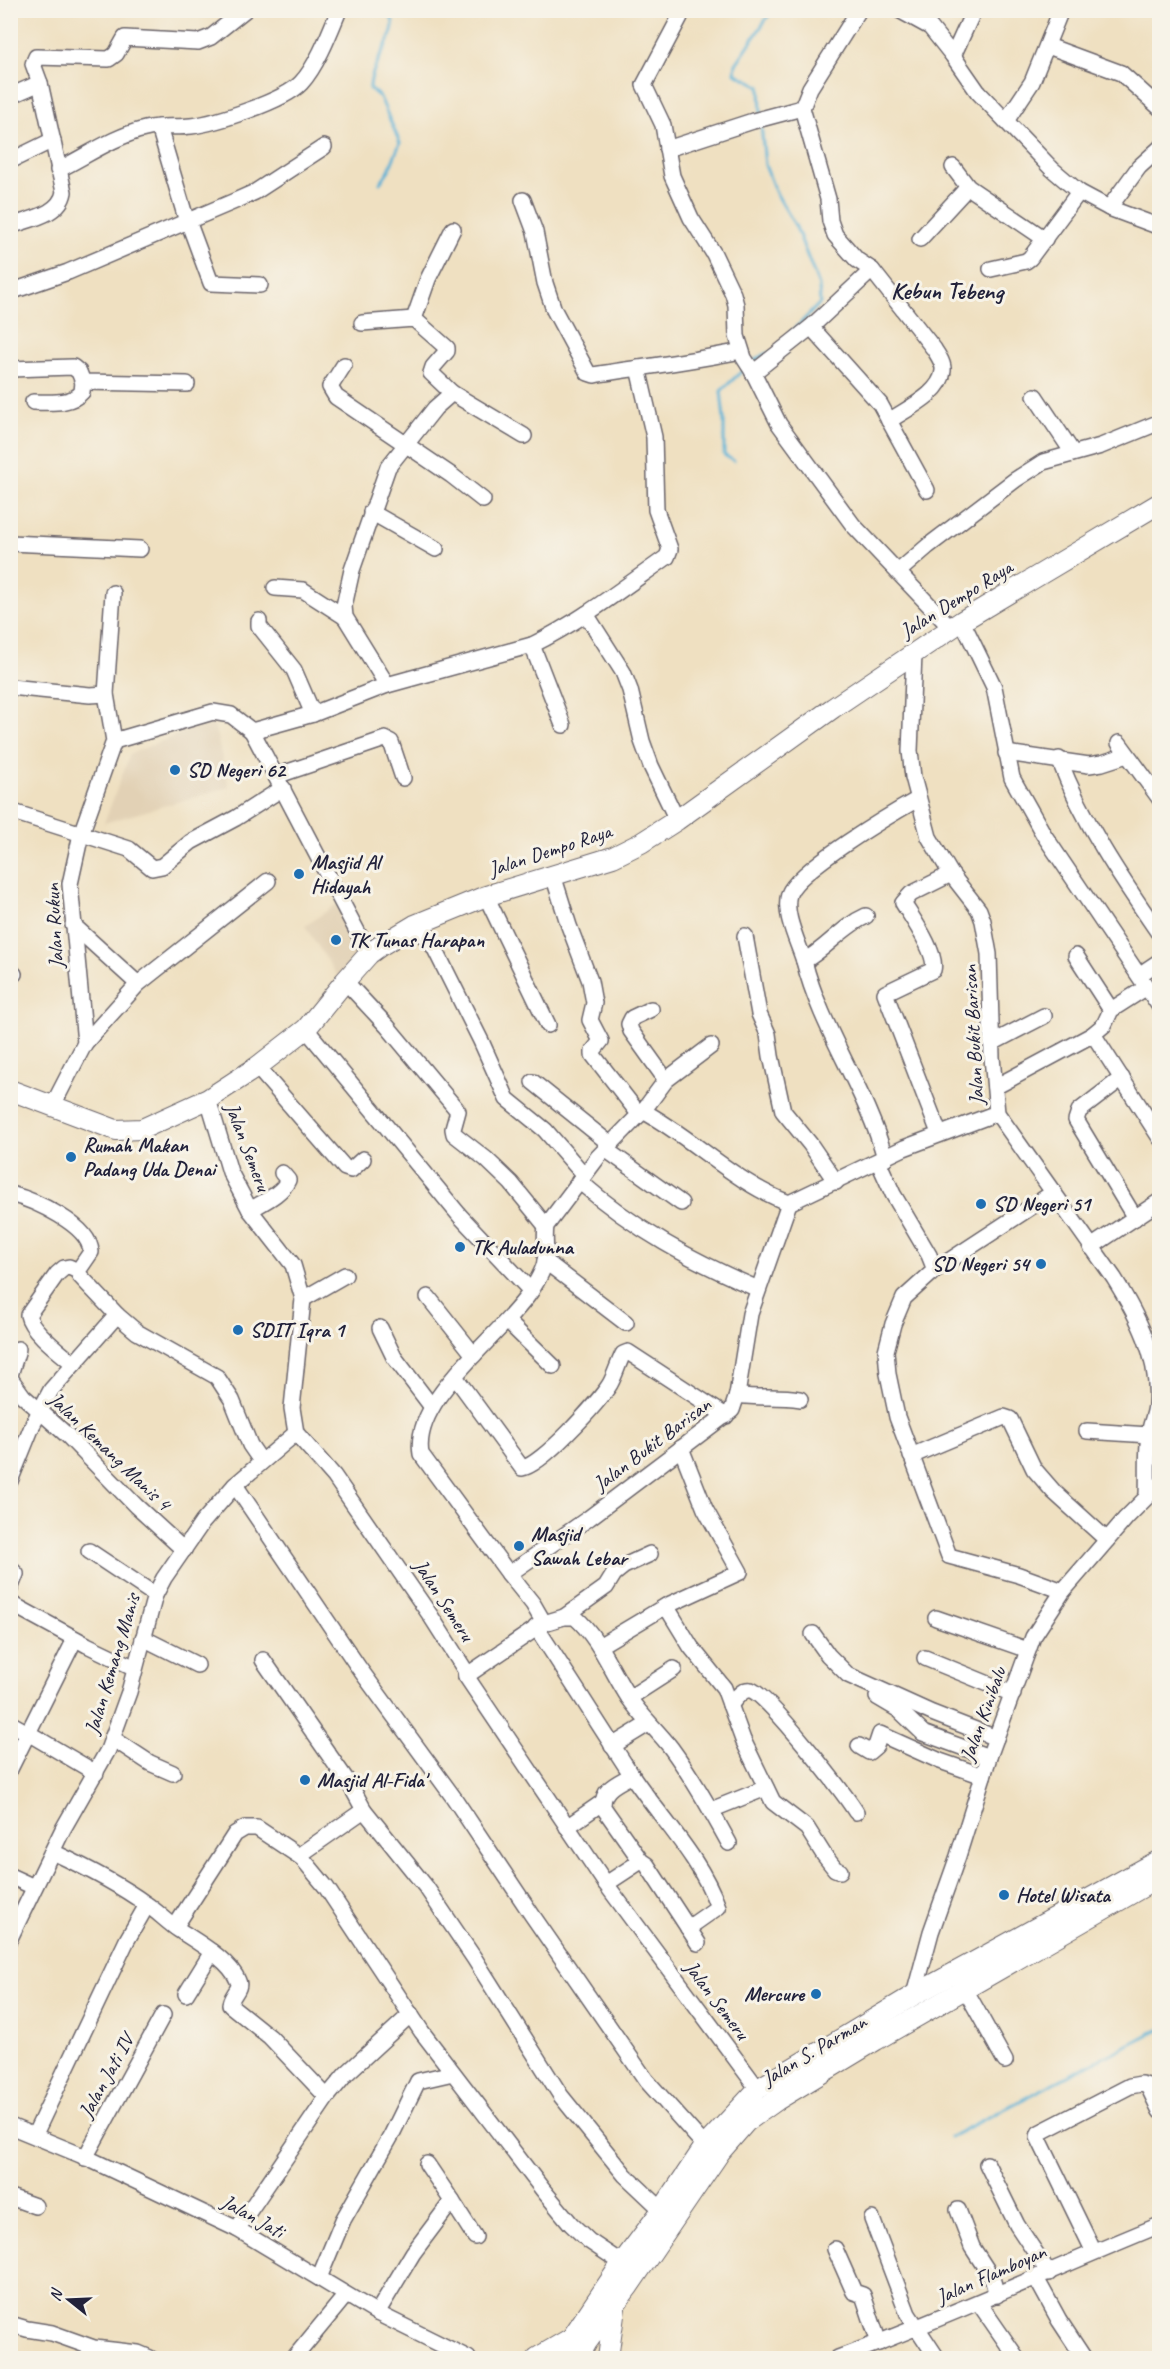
<svg xmlns="http://www.w3.org/2000/svg" width="1170" height="2369" font-family="Caveat,sans-serif">
<style>
.built{fill:#e2d1b5}
.lines{fill:none;stroke-linecap:round;stroke-linejoin:round}
.stream{stroke:#59b0d5;stroke-width:3}
.minor-casing{stroke:#6a646a;stroke-width:18}
.major-casing{stroke:#6a646a;stroke-width:22}
.minor{stroke:#fff;stroke-width:15}
.major{stroke:#fff;stroke-width:20}
.poi-dot{fill:#1f6fb2;stroke:#f7f3e8;stroke-width:2}
.labels{text-anchor:middle;dominant-baseline:central;stroke-width:6;stroke-linejoin:round;paint-order:stroke}
.street-label{font-size:21px;fill:#22223b;stroke:#f7f3e8}
.poi-label{font-size:21px;font-weight:bold;fill:#22223b;stroke:#f7f3e8;text-anchor:start}
.quarter-label{font-size:24px;font-weight:bold;fill:#22223b;stroke:#f7f3e8}
</style>
<rect width="100%" height="100%" fill="#f7f3e8"/>
<filter id="ink" filterUnits="userSpaceOnUse"><feTurbulence type="fractalNoise" baseFrequency=".0167" numOctaves="2"/><feDisplacementMap in="SourceGraphic" scale="12" xChannelSelector="R" yChannelSelector="G"/><feConvolveMatrix kernelMatrix="1 2 1 2 8 2 1 2 1" color-interpolation-filters="sRGB"/></filter>
<filter id="wash" filterUnits="userSpaceOnUse"><feTurbulence type="fractalNoise" baseFrequency=".008" numOctaves="4" result="noise"/><feDisplacementMap in="SourceGraphic" scale="24" xChannelSelector="R" yChannelSelector="G"/><feGaussianBlur stdDeviation="1.35" result="paint"/><feColorMatrix in="noise" values="0 0 0 0 0 0 0 0 0 0 0 0 0 0 0 0 0 1.4 0 .05"/><feComposite in="paint" operator="in"/></filter>
<g filter="url(#wash)">
<rect width="100%" height="100%" fill="#efe0c1"/>
<g class="built">
<polygon points="213,720 229,787 104,823 130,754"/>
<polygon points="337,904 367,953 342,983 305,926"/>
</g>
<g class="lines">
<g class="stream">
<polyline points="761,115 760,86 735,73 736,64 769,15 762,10"/>
<polyline points="761,124 765,165 775,191 796,227 819,286 820,303 786,338"/>
<path d="M380 183 389 170 400 143 380 97 370 89C369 65 399 34 392 19L384 10"/>
<polyline points="752,362 767,353"/>
<polyline points="734,461 724,455 724,419 721,391 745,368"/>
<polyline points="950,2137 1151,2033 1160,2030"/>
</g>
</g>
</g>
<g filter="url(#ink)">
<g class="lines">
<defs>
<g id="minor">
<polyline points="680,10 680,17 644,85 663,125 672,176 691,218 714,254 733,294 736,305 737,336 744,358 753,372 779,424 853,525 952,629"/>
<polyline points="899,10 930,27 953,56 978,92 1052,169 1079,192 1109,208 1160,227"/>
<polyline points="1048,46 1121,73 1160,108"/>
<polyline points="953,56 974,10"/>
<polyline points="10,96 40,83"/>
<polyline points="1006,121 1032,82 1061,10"/>
<polyline points="159,127 187,222"/>
<polyline points="667,149 753,121 802,108"/>
<polyline points="10,161 53,140"/>
<polyline points="953,167 968,187 1045,239"/>
<path d="M58 170C86 156 115 136 145 129 160 125 176 128 191 126 216 123 284 101 301 83 317 66 330 32 339 10"/>
<path d="M523 200 535 232 545 283 554 310 588 373 594 375C643 367 692 361 741 351"/>
<polyline points="1109,208 1139,167 1160,148"/>
<polyline points="188,221 211,283 260,285"/>
<path d="M10 226C29 219 60 215 64 192L40 83 33 64 36 57 109 59 116 54 125 38 198 42 211 37 245 10"/>
<polyline points="920,239 968,187"/>
<polyline points="991,269 1026,261 1030,258 1079,192"/>
<path d="M872 270 934 349C938 356 944 363 943 371 941 394 906 409 889 421"/>
<polyline points="10,292 68,272 235,201 255,192 324,147"/>
<polyline points="414,319 428,279 453,229"/>
<polyline points="362,323 414,319 447,348 447,351 433,367 431,373 452,393"/>
<polyline points="811,327 880,404 927,490"/>
<polyline points="344,365 330,387 336,397 451,475 483,500"/>
<polyline points="10,369 73,367 79,372 83,382 187,384"/>
<polyline points="753,373 811,327 872,270 857,260 835,235 830,221 828,199 802,108 810,88 859,10"/>
<polyline points="1035,396 1073,453"/>
<path d="M33 402C49 402 71 405 82 392L83 382"/>
<polyline points="371,512 436,549"/>
<polyline points="10,543 140,549"/>
<polyline points="898,572 928,546 1015,480 1043,462 1101,446 1160,422"/>
<polyline points="275,588 303,590 345,617"/>
<polyline points="586,614 623,672 630,690 642,741 651,766 677,820"/>
<polyline points="259,621 259,626 294,670 313,714"/>
<polyline points="962,621 994,687 1012,778 1044,835 1160,1007"/>
<polyline points="532,645 563,725"/>
<path d="M914 654 910 751 913 777 929 837 951 874 979 910 983 921 989 954 992 1057 997 1113 1114 1278C1137 1315 1160 1358 1156 1404 1156 1414 1150 1424 1149 1435 1146 1454 1148 1476 1147 1495"/>
<polyline points="387,685 345,617 344,606 352,570 388,467 435,408 452,393 524,436"/>
<polyline points="10,687 90,695 106,694"/>
<polyline points="114,741 213,712 231,715 252,731"/>
<polyline points="1119,743 1160,799"/>
<polyline points="1006,753 1089,765 1102,763 1127,755"/>
<path d="M1059 759C1083 822 1120 877 1158 932"/>
<polyline points="276,776 385,739 391,742 403,778"/>
<polyline points="10,811 129,849 152,868 162,866 191,842 236,818 283,788"/>
<polyline points="553,875 569,926 590,981 594,1003 590,1020 601,1041 593,1051 593,1055 639,1114"/>
<polyline points="486,896 548,1025"/>
<path d="M866 916C843 926 827 948 804 961 821 1029 866 1089 885 1158"/>
<polyline points="73,925 138,984"/>
<polyline points="415,925 434,947 481,1041 507,1099 545,1130 584,1175"/>
<polyline points="745,936 759,1014 768,1034 771,1056 783,1111 810,1144 836,1182"/>
<path d="M369 954 252 731 313 714 387 685 532 645C581 621 623 588 667 557L670 549 656 510 654 437 638 368"/>
<polyline points="1076,956 1111,1010"/>
<path d="M804 961C798 942 783 913 789 894 797 870 893 813 918 799"/>
<polyline points="10,973 14,974"/>
<polyline points="1139,975 1160,961"/>
<polyline points="345,981 387,1026 458,1111 453,1129 454,1134 486,1159 511,1183 546,1226"/>
<polyline points="651,1009 632,1018 629,1024 631,1031 666,1080"/>
<polyline points="306,1029 460,1216 531,1291"/>
<polyline points="1092,1035 1104,1025 1111,1010 1147,987"/>
<polyline points="85,1043 138,984 268,881"/>
<polyline points="992,1043 1044,1016"/>
<polyline points="257,1067 345,1168 351,1170 363,1159"/>
<polyline points="1122,1078 1079,1111 1076,1120 1135,1218"/>
<polyline points="533,1082 610,1144"/>
<polyline points="995,1087 1092,1035 1095,1037 1160,1138"/>
<polyline points="208,1099 230,1172 250,1210 293,1265 303,1299 292,1408 296,1433 334,1476 430,1615 465,1670 466,1676 606,1884 758,2089"/>
<polyline points="52,1107 85,1043 70,884 81,834 114,741 106,694 113,593"/>
<polyline points="643,1111 666,1080 711,1046"/>
<path d="M939 1133 885 993 933 970C938 954 912 918 903 903L911 894 951 874"/>
<polyline points="605,1149 681,1203"/>
<polyline points="878,1161 893,1194 929,1255 935,1270"/>
<path d="M579 1181C635 1230 691 1260 758 1289"/>
<polyline points="1054,1192 935,1270 904,1298 893,1324 886,1351 888,1374 897,1417 949,1556 1019,1575 1063,1591"/>
<path d="M10 1194C34 1200 90 1225 91 1252L78 1271 80 1276 117 1315 51 1390 33 1424 10 1481"/>
<path d="M250 1210C263 1202 282 1194 288 1180L282 1173"/>
<polyline points="1091,1247 1160,1201"/>
<polyline points="545,1261 626,1323"/>
<polyline points="428,1297 474,1355"/>
<polyline points="303,1299 345,1275"/>
<polyline points="117,1315 137,1332 217,1377 232,1400 250,1445 261,1461"/>
<polyline points="507,1321 553,1366"/>
<polyline points="380,1328 394,1357 432,1407"/>
<path d="M74 1364C61 1353 31 1331 28 1315L57 1274 64 1268 69 1267 78 1271"/>
<polyline points="10,1375 18,1349"/>
<polyline points="10,1378 23,1396 68,1436 136,1506 184,1550"/>
<path d="M456 1378 522 1468C541 1466 599 1402 610 1384 615 1375 618 1364 623 1354L628 1352 726 1416"/>
<path d="M737 1395C758 1399 779 1395 800 1399"/>
<polyline points="1087,1431 1149,1435"/>
<polyline points="681,1448 705,1509 740,1572 666,1606 691,1647 724,1688 743,1740 773,1802 807,1828 824,1855 835,1869 840,1871"/>
<polyline points="911,1456 1004,1417 1010,1419 1034,1469 1054,1492 1107,1540"/>
<polyline points="235,1485 359,1668 454,1798 532,1915 646,2080 705,2146"/>
<polyline points="89,1551 155,1595"/>
<polyline points="10,1568 16,1574 10,1589"/>
<polyline points="509,1574 589,1518 732,1410 737,1395 750,1314 789,1203"/>
<polyline points="10,1603 87,1645 135,1668"/>
<polyline points="564,1617 606,1587 614,1574 624,1566 650,1554"/>
<polyline points="936,1618 1028,1650"/>
<path d="M544 1623 533 1604 509 1574 421 1454C411 1398 502 1336 531 1291 536 1283 543 1272 545 1262 547 1251 544 1238 546 1226L598 1157 643 1111C693 1138 735 1183 789 1203L904 1148 997 1113"/>
<path d="M536 1627C569 1677 601 1728 633 1777 662 1820 700 1857 718 1907L688 1928"/>
<polyline points="813,1634 828,1655 848,1675 932,1713 996,1738"/>
<polyline points="143,1638 197,1665"/>
<polyline points="75,1639 28,1733 96,1773"/>
<polyline points="599,1646 666,1606"/>
<polyline points="925,1658 1013,1694"/>
<polyline points="263,1660 352,1788 364,1810 426,1887 474,1958 561,2096 625,2175 662,2210"/>
<path d="M466 1676 544 1623 564 1617H575C600 1639 611 1671 629 1698 641 1716 658 1731 671 1748 693 1778 711 1810 729 1843"/>
<polyline points="877,1697 899,1710 923,1733 989,1757"/>
<polyline points="629,1698 674,1669"/>
<path d="M730 1705C736 1699 742 1688 751 1690 768 1695 844 1793 856 1812"/>
<polyline points="10,1723 28,1733 10,1769"/>
<polyline points="112,1738 150,1763 173,1773"/>
<polyline points="612,1746 648,1724"/>
<polyline points="859,1746 869,1752 876,1746 880,1734 940,1761 983,1776"/>
<path d="M632 1775C617 1784 602 1788 603 1807L641 1861 647 1865 698 1943"/>
<polyline points="364,1810 304,1852 302,1858 326,1887 422,2032 543,2190 571,2224 589,2241 622,2263"/>
<polyline points="711,1810 766,1788"/>
<polyline points="567,1827 603,1802"/>
<path d="M53 1852C85 1867 117 1883 146 1904 158 1912 167 1922 179 1930 197 1942 230 1960 238 1981 242 1989 230 1996 230 2005L270 2037 327 2097"/>
<polyline points="10,1876 34,1887"/>
<polyline points="606,1884 641,1861"/>
<polyline points="175,1927 235,1834 245,1828 257,1828 302,1858"/>
<polyline points="10,1938 63,1829 108,1750 129,1692 155,1595 164,1578 202,1523 235,1485 296,1433"/>
<polyline points="965,1989 1005,2061"/>
<polyline points="186,1994 212,1952"/>
<polyline points="914,1995 931,1932 958,1856 989,1757 1033,1637 1063,1591 1126,1518 1160,1484"/>
<polyline points="10,2126 83,2156 237,2229 377,2313 468,2358"/>
<polyline points="35,2134 127,1940 147,1905"/>
<polyline points="85,2158 163,2015"/>
<polyline points="987,2164 1017,2225 1049,2273"/>
<polyline points="10,2197 35,2206"/>
<polyline points="452,2201 475,2237"/>
<polyline points="958,2210 972,2247 992,2278 997,2295"/>
<polyline points="872,2219 908,2314 937,2358"/>
<polyline points="237,2229 327,2097 346,2074 411,2014"/>
<polyline points="835,2249 854,2292 863,2295 879,2343"/>
<polyline points="1094,2252 1038,2137 1039,2133 1130,2086 1141,2084 1148,2086 1160,2111"/>
<polyline points="319,2278 343,2220 391,2136 418,2081 453,2073"/>
<polyline points="1036,2278 1059,2320 1084,2358"/>
<polyline points="979,2303 1017,2358"/>
<polyline points="377,2313 413,2253 452,2201 427,2164"/>
<polyline points="10,2324 27,2329 52,2333 94,2348 138,2353 150,2358"/>
<polyline points="294,2358 346,2295"/>
<path d="M838 2358C947 2318 1052 2269 1160 2225"/>
</g>
<g id="major">
<polyline points="10,1090 116,1130 142,1129 208,1099 257,1067 306,1029 345,981 369,954 380,946 415,925 486,896 613,857 641,843 677,820 833,708 962,621 1160,503"/>
<polyline points="537,2358 568,2340"/>
<polyline points="558,2358 622,2263 662,2210 705,2146 758,2089 914,1995 1160,1860"/>
<polyline points="578,2358 587,2342 628,2287 720,2152 746,2122 777,2100 876,2040 1160,1877"/>
<polyline points="608,2358 615,2308"/>
</g>
</defs>
<use href="#minor" class="minor-casing"/>
<use href="#major" class="major-casing"/>
<use href="#minor" class="minor"/>
<use href="#major" class="major"/>
</g>
</g>
<g class="poi-dot">
<circle cx="175" cy="770" r="6"/>
<circle cx="299" cy="874" r="6"/>
<circle cx="336" cy="940" r="6"/>
<circle cx="71" cy="1157" r="6"/>
<circle cx="981" cy="1204" r="6"/>
<circle cx="460" cy="1247" r="6"/>
<circle cx="1041" cy="1264" r="6"/>
<circle cx="238" cy="1330" r="6"/>
<circle cx="519" cy="1546" r="6"/>
<circle cx="305" cy="1780" r="6"/>
<circle cx="1004" cy="1895" r="6"/>
<circle cx="816" cy="1994" r="6"/>
</g>
<g class="labels">
<g class="street-label">
<text transform="translate(956 599) rotate(-32)">Jalan Dempo Raya</text>
<text transform="translate(550 850) rotate(-18)">Jalan Dempo Raya</text>
<text transform="translate(54 926) rotate(-93)">Jalan Rukun</text>
<text transform="translate(973 1035) rotate(-93)">Jalan Bukit Barisan</text>
<text transform="translate(248 1147) rotate(69)">Jalan Semeru</text>
<text transform="translate(652 1444) rotate(-37)">Jalan Bukit Barisan</text>
<text transform="translate(110 1451) rotate(44)">Jalan Kemang Manis 4</text>
<text transform="translate(444 1600) rotate(57)">Jalan Semeru</text>
<text transform="translate(112 1664) rotate(-73)">Jalan Kemang Manis</text>
<text transform="translate(983 1714) rotate(-70)">Jalan Kinibalu</text>
<text transform="translate(717 2000) rotate(53)">Jalan Semeru</text>
<text transform="translate(814 2050) rotate(-31)">Jalan S. Parman</text>
<text transform="translate(106 2076) rotate(-61)">Jalan Jati IV</text>
<text transform="translate(253 2216) rotate(29)">Jalan Jati</text>
<text transform="translate(991 2274) rotate(-24)">Jalan Flamboyan</text>
</g>
<g class="poi-label">
<text x="187" y="770">SD Negeri 62</text>
<text x="311" y="862">Masjid Al<tspan x="311" dy="24">Hidayah</tspan></text>
<text x="348" y="940">TK Tunas Harapan</text>
<text x="83" y="1145">Rumah Makan<tspan x="83" dy="24">Padang Uda Denai</tspan></text>
<text x="993" y="1204">SD Negeri 51</text>
<text x="472" y="1247">TK Auladunna</text>
<text x="1029" y="1264" text-anchor="end">SD Negeri 54</text>
<text x="250" y="1330">SDIT Iqra 1</text>
<text x="531" y="1534">Masjid<tspan x="531" dy="24">Sawah Lebar</tspan></text>
<text x="317" y="1780">Masjid Al-Fida'</text>
<text x="1016" y="1895">Hotel Wisata</text>
<text x="804" y="1994" text-anchor="end">Mercure</text>
</g>
<g class="quarter-label">
<text x="947" y="291">Kebun Tebeng</text>
</g>
</g>
<rect width="1170" height="2369" fill="none" stroke="#f7f3e8" stroke-width="36"/>
<g transform="translate(69 2300) rotate(288)" stroke="#f7f3e8" stroke-width="4.5" paint-order="stroke">
<path d="M0-4.5L10 22L0 15L-10 22Z" fill="#22223b"/>
<text y="-9" font-size="16" font-weight="bold" text-anchor="middle" fill="#22223b">N</text>
</g>
</svg>
